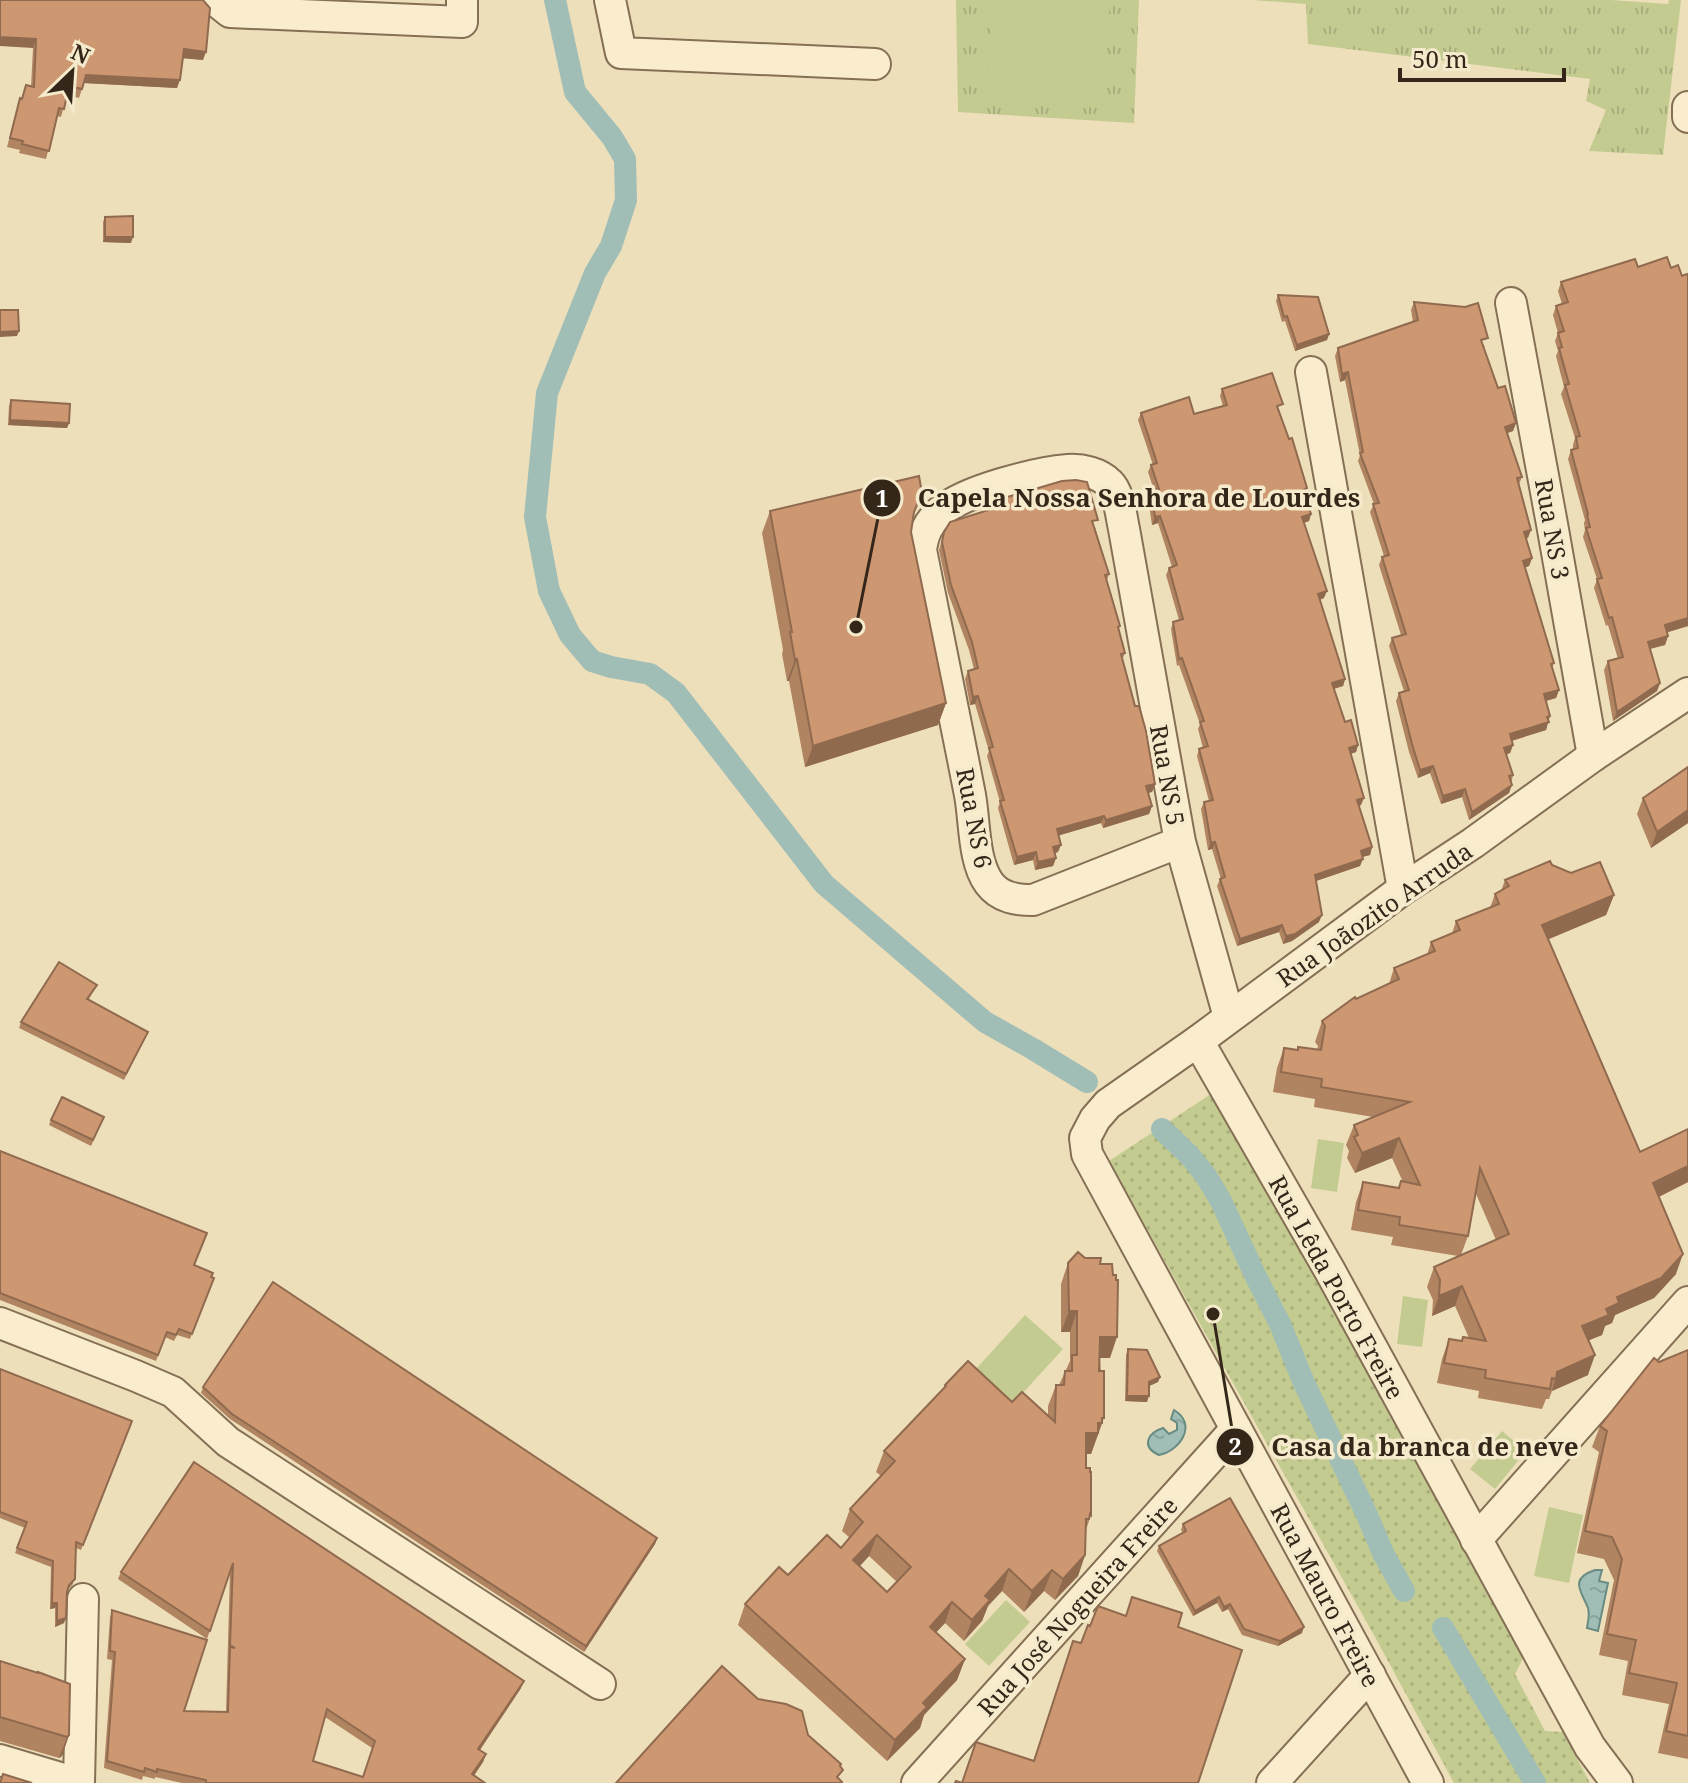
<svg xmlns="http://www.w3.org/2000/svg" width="1688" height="1783" font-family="'Noto Serif',serif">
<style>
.grass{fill:url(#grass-tufts)}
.park{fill:url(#park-dots)}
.garden{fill:#c3cb90}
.water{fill:url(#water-ripples);stroke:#688c83;stroke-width:2}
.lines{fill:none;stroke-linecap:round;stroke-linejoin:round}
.canal{stroke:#a0beb6;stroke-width:22}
.minor-casing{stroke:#856f55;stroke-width:34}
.minor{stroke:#f9edce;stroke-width:30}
.wall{fill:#b08361;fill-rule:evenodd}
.shaded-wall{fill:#906a4f}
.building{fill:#cd9871;stroke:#906a4f;stroke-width:2;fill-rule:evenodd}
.labels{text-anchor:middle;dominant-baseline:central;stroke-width:7;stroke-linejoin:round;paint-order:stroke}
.street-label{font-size:24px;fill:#34271a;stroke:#f5eacb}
.leader{fill:none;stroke:#34271a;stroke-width:3}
.callout-dot{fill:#34271a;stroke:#f5eacb;stroke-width:3}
.mark-label{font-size:24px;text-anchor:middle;font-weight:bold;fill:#fff}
.callout-label{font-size:26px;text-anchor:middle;font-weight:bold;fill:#34271a;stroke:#f5eacb;stroke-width:7;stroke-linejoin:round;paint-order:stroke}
</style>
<defs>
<pattern id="grass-tufts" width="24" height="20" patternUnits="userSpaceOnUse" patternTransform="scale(2)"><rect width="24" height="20" fill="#c3cb90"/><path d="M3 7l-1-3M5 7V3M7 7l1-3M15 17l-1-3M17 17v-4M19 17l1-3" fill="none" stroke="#a8ae7c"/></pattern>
<pattern id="park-dots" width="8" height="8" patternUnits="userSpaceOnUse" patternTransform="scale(2)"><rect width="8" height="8" fill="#c3cb90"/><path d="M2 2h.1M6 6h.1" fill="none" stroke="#a8ae7c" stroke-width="1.8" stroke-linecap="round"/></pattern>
<pattern id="water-ripples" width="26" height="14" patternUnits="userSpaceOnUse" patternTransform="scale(2)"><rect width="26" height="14" fill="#a0beb6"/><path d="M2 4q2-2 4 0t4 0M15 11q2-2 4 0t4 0" fill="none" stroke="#8aa39c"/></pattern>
</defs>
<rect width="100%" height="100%" fill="#eedfbb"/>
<g class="grass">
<polygon points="956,0 1139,0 1134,123 958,112"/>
<polygon points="1252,0 1611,0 1668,4 1669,0 1681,0 1663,155 1589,151 1606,110 1586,101 1590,79 1308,44 1306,4"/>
</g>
<polygon class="park" points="1211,1094 1337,1314 1524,1656 1515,1674 1545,1731 1563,1732 1590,1783 1454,1783 1375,1637 1109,1161"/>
<g class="garden">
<polygon points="992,0 1110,0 1102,108 986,100"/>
<polygon points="1318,1139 1344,1143 1337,1192 1311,1188"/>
<polygon points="1403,1296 1428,1300 1422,1347 1397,1344"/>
<polygon points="1025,1315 1063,1349 1002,1416 964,1382"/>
<polygon points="1502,1431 1526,1451 1495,1489 1470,1469"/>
<polygon points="1549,1507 1583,1515 1569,1583 1534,1576"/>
<polygon points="1006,1600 1030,1622 989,1666 965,1644"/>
</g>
<g class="water">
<path d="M1174 1410C1198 1424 1180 1451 1159 1455 1141 1447 1147 1433 1163 1428L1169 1434 1177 1430V1423L1171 1419Z"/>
<path d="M1595 1570H1602L1599 1581 1608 1583 1598 1631 1587 1628C1588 1621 1590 1615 1588 1608 1582 1592 1568 1579 1595 1570Z"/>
</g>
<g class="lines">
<g class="canal">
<polyline points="555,0 575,92 612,137 625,159 626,200 611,246 595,273 547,393 535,517 549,591 570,635 592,661 611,667 650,674 676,693 824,884 985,1022 1033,1049 1087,1082"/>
<polyline points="1162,1129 1190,1156 1206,1176 1221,1201 1256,1277 1280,1324 1304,1383 1367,1515 1383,1553 1404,1591"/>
<polyline points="1443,1628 1535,1783"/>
</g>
<defs>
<g id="minor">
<polyline points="215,0 230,12 462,22 462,0"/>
<polyline points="610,0 621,53 875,64"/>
<polyline points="1688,107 1688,117"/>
<polyline points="1511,303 1552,524 1593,756"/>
<polyline points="1311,372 1403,889"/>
<path d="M1180 842 1033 900C1017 900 1000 898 989 883 973 861 975 822 970 795 954 713 937 631 921 550 923 534 928 523 940 512 966 490 1035 473 1068 470 1082 469 1099 473 1109 483 1119 492 1121 515 1124 529L1180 842 1229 1017"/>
<polyline points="1198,1041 1330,1271 1590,1747 1617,1783"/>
<polyline points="0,1323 136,1376 173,1392 228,1442 600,1684"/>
<polyline points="1476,1540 1688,1302"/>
<polyline points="0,1760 77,1783"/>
<polyline points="79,1783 83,1599"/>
<polyline points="917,1783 1236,1429"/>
<polyline points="1272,1783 1370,1675"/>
<polyline points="1428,1783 1087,1154 1085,1138 1095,1119 1108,1104 1198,1041 1403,889 1473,843 1593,756 1688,693"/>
</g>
</defs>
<use href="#minor" class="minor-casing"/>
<use href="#minor" class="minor"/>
</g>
<g class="wall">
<polygon points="0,0 203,60 183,58 177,88 84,83 79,98 67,95 61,117 57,116 46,159 19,153 20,150 7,147 20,98 22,98 26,85 31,87 33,48"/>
<polygon points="105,217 131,243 103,242 103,222"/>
<polygon points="1638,267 1671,268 1682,276 1688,276 1688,626 1667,632 1668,636 1665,645 1650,649 1660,683 1657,691 1613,721 1604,670 1608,661 1618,659 1608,625 1606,626 1594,588 1597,579 1583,537 1585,530 1584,523 1585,520 1568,459 1571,450 1573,450 1573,445 1575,438 1561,394 1564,387 1556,356 1558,351 1555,341 1558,333 1553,315 1556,306 1562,304 1558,291 1561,282"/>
<polygon points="1278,295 1329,334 1327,340 1295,351 1285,321 1282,322 1276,301"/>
<polygon points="1414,302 1485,346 1484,347 1498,388 1516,423 1513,431 1507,433 1522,477 1519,484 1528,538 1526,538 1532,558 1529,566 1525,567 1554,663 1552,668 1559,690 1556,698 1546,701 1548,721 1546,730 1512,741 1513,745 1510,753 1506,755 1513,775 1509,793 1469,820 1462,797 1441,804 1430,773 1418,778 1409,752 1396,701 1399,693 1404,691 1389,646 1392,638 1401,635 1379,565 1382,557 1384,556 1370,512 1374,504 1358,461 1360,455 1345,380 1340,382 1335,356 1338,348 1413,322 1411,310"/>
<polygon points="1222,389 1280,411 1279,411 1289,439 1307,488 1305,495 1311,514 1309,521 1304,523 1324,598 1320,600 1345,679 1343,686 1334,689 1345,722 1358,745 1356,752 1351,754 1361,805 1359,806 1372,847 1370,855 1362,857 1360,866 1316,881 1319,922 1292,941 1283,944 1279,932 1237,946 1217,886 1220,879 1221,879 1212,849 1208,850 1201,809 1204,802 1209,801 1197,756 1199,749 1203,748 1198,729 1200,724 1179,665 1177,666 1171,629 1173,622 1179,620 1166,575 1169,568 1172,567 1158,523 1152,525 1148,498 1151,491 1154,490 1148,472 1151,465 1153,465 1138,420 1141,413 1194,414 1223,406 1220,396"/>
<polygon points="11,400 69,423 67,428 8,425 9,406"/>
<polygon points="997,500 1095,527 1109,574 1107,580 1120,626 1118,630 1125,653 1122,660 1155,784 1152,792 1148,793 1152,806 1149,814 1103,828 1101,823 1059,835 1058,852 1055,853 1056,858 1053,866 1035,870 1033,860 1014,865 998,808 1000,802 987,756 989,751 975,704 970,705 965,679 968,671 974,669 969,650 948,593 939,550 944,532 994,508"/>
<polygon points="770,511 913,517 911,532 946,703 938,725 805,767 789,681 787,681 782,654 783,650 762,533"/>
<polygon points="1688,767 1688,823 1651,848 1637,814 1643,798"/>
<path d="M1552 865 1614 895 1606 915 1548 939 1640 1152 1688 1129V1182L1659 1197 1676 1274 1654 1298 1615 1315 1612 1323 1605 1326 1602 1335 1589 1340 1588 1375 1552 1391 1549 1399H1546L1542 1409 1478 1398 1479 1391 1437 1383 1442 1359 1449 1339 1461 1341 1463 1337 1469 1338 1455 1306 1432 1316 1433 1300 1427 1287 1434 1267 1458 1256 1391 1245 1393 1237 1351 1230 1356 1202 1363 1182 1398 1188 1401 1181 1403 1182 1392 1158 1355 1173 1347 1158 1349 1151 1346 1145 1354 1125 1373 1117 1314 1107 1315 1099 1273 1092 1277 1068 1284 1048 1297 1050 1298 1047 1317 1050 1318 1046 1315 1042 1322 1021 1356 999 1389 984 1394 968 1427 955 1431 942 1452 934 1456 921 1490 908 1495 894 1501 891 1505 880ZM1476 1194 1496 1240 1461 1255 1468 1236Z"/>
<polygon points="97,985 89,999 148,1032 124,1080 19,1028 21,1022"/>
<polygon points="104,1117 91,1146 49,1125 51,1120"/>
<polygon points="0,1151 194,1265 214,1278 190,1339 177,1335 174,1341 165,1337 156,1361 0,1300"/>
<path d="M1085 1258 1100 1264 1110 1358H1100L1104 1418 1091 1454H1086V1468L1091 1515 1086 1530 1085 1555 1078 1576 1055 1600 1044 1591 1024 1612 1002 1591 988 1606 982 1621 964 1641 945 1623 936 1632 965 1659 957 1680 924 1715 920 1728 887 1761 738 1625 745 1604 788 1575 841 1548 850 1538 842 1531 850 1509 881 1476 876 1472 884 1451 943 1390 945 1385 1012 1402 1048 1416V1406L1056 1385H1059L1070 1361V1332H1061V1284L1068 1263ZM869 1556 897 1582 887 1592 860 1566Z"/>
<polygon points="1128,1349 1160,1377 1158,1382 1149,1386 1147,1402 1125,1401 1126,1355"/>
<polygon points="1688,1350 1688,1759 1658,1753 1669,1704 1622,1695 1628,1661 1599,1655 1614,1580 1604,1559 1577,1553 1599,1452 1592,1447 1600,1426 1659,1362"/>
<polygon points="0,1369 132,1421 81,1550 76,1548 73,1584 68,1590 64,1623 55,1627 55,1608 50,1609 51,1567 15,1553 25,1528 0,1518"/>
<polygon points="203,1387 657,1538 655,1544 584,1652 230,1419 201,1393"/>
<path d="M194 1462 521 1688 480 1750 486 1754 483 1762 474 1776 485 1783H182L155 1777V1779L143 1776 142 1780 104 1768 112 1660 107 1659 110 1618 112 1610 184 1711 226 1712 230 1571 207 1639 118 1579 121 1572ZM325 1717 372 1748 363 1777 313 1761Z"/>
<polygon points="1183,1524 1302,1633 1278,1646 1242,1635 1228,1609 1222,1612 1217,1603 1193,1616 1157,1551 1159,1546 1183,1533 1181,1530"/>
<polygon points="0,1661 69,1735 62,1756 59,1758 0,1741"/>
</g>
<g class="shaded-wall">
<polygon points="0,37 36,39 33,48 0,46"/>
<polygon points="184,49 206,52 203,60 181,58"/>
<polygon points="86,75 180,80 177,88 83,83"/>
<polygon points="105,237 133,237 131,243 103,242"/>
<polygon points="19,331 17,336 0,337 0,332"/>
<polygon points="1329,334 1327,340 1295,351 1297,345"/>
<polygon points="1348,372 1345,380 1340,382 1342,374"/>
<polygon points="10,420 69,423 67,428 8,425"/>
<polygon points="1516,423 1513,431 1502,435 1505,427"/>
<polygon points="1311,514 1309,521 1299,524 1302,517"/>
<polygon points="1160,516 1158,523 1152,525 1155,517"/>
<polygon points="1531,530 1528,538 1521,540 1524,532"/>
<polygon points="1532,558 1529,566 1521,569 1523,561"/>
<polygon points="1327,591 1324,598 1315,601 1318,594"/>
<polygon points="1688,618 1688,626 1662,634 1665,625"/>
<polygon points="1668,636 1665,645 1645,650 1648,642"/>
<polygon points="797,659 789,681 787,681 795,660"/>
<polygon points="1345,679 1343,686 1329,690 1332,683"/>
<polygon points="1660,683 1657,691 1613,721 1617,712"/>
<polygon points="1559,690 1556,698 1541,702 1544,694"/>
<polygon points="978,696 975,704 970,705 973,697"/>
<polygon points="946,703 938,725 805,767 813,746"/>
<polygon points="1550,716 1546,730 1507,742 1510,734"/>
<polygon points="1358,745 1356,752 1346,755 1349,748"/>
<polygon points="1513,745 1510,753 1501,756 1504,748"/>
<polygon points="1433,766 1430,773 1418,778 1420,770"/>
<polygon points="1155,784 1152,792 1143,794 1146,786"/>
<polygon points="1512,785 1509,793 1469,820 1472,812"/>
<polygon points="1465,789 1462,797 1441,804 1443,796"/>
<polygon points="1364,798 1361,805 1354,807 1357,800"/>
<polygon points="1152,806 1149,814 1103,828 1106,820"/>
<polygon points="1688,810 1688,823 1651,848 1657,832"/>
<polygon points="1104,816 1101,823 1054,837 1057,829"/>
<polygon points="1215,842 1212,849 1208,850 1211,843"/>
<polygon points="1061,845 1058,852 1050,855 1053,847"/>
<polygon points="1372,847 1370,855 1358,858 1361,851"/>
<polygon points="1036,852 1033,860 1014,865 1017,857"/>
<polygon points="1056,858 1053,866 1035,870 1038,862"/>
<polygon points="1363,859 1360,866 1313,882 1315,875"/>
<polygon points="1614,895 1606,915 1535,945 1542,925"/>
<polygon points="1322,915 1319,922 1292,941 1283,944 1286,936"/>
<polygon points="1282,925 1279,932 1237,946 1240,939"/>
<polygon points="1399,1138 1392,1158 1355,1173 1362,1153"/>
<polygon points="1688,1166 1688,1182 1646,1203 1653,1183"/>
<polygon points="1683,1254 1676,1274 1654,1298 1615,1315 1612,1323 1605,1326 1602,1335 1575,1346 1582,1326 1606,1309 1617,1297"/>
<polygon points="1462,1286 1455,1306 1432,1316 1439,1296"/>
<polygon points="1069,1311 1077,1311 1070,1332 1061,1332"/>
<polygon points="1100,1337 1117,1337 1110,1358 1092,1358"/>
<polygon points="1595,1355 1588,1375 1552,1391 1557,1372"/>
<polygon points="1160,1377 1158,1382 1147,1387 1149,1382"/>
<polygon points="1127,1396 1149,1396 1147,1402 1125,1401"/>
<polygon points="1098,1423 1102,1423 1091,1454 1079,1454 1086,1433"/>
<polygon points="877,1535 869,1556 846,1581 853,1560"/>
<polygon points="657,1538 655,1544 584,1652 586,1646"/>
<polygon points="1085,1555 1078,1576 1055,1600 1063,1579"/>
<polygon points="1009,1569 1002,1591 988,1606 982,1621 964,1641 972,1620 985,1596"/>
<polygon points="1052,1570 1044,1591 1024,1612 1032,1591"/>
<polygon points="1219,1597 1217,1603 1193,1616 1195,1611"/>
<polygon points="952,1602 945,1623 922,1648 930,1627"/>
<polygon points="52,1603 57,1603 55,1608 50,1609"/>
<polygon points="1230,1604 1228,1609 1222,1612 1224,1607"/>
<polygon points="66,1618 64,1623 55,1627 57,1621"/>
<polygon points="1304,1627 1302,1633 1278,1646 1280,1641"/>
<polygon points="965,1659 957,1680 924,1715 920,1728 887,1761 895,1740 923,1703"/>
<polygon points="524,1681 521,1688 475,1757 478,1749"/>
<polygon points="69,1735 62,1756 59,1758 67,1737"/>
<polygon points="486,1754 483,1762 469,1782 472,1774"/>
</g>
<g class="building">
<polygon points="0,0 203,0 210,8 206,52 184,49 180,80 86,75 82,89 69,86 64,109 59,108 49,151 22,144 23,141 10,138 20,98 22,99 26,85 34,87 36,39 0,37 0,42"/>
<polygon points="133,216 133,237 105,237 105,217"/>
<polygon points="1667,257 1671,268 1678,265 1682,276 1687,274 1688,276 1688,618 1665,625 1668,636 1648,642 1660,683 1617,712 1608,661 1623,657 1612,617 1609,618 1597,579 1602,578 1586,528 1590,527 1587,515 1588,514 1571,450 1578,448 1576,437 1580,436 1565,385 1569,384 1559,348 1562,347 1558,333 1564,331 1556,306 1568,302 1561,282 1635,259 1638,267"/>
<polygon points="1278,295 1318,297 1329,334 1297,345 1287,316 1284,317"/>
<polygon points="1414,302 1465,307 1478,303 1488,338 1481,340 1498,388 1505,386 1516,423 1505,427 1522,477 1517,478 1531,530 1524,532 1532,558 1523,561 1554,663 1551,664 1559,690 1544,694 1550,716 1547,717 1549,722 1510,734 1513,745 1504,748 1513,775 1509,776 1512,785 1472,812 1465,789 1443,796 1433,766 1420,770 1412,744 1399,693 1409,690 1392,638 1406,634 1382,557 1389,555 1373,504 1379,503 1360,453 1363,452 1348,372 1342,374 1338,348 1418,320"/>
<polygon points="0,310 18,310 19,331 0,332"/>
<polygon points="1272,373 1283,404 1277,406 1289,439 1292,438 1307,488 1303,490 1311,514 1302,517 1327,591 1318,594 1345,679 1332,683 1345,722 1351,720 1358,745 1349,748 1364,798 1357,800 1372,847 1361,851 1363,859 1315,875 1322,915 1295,934 1286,936 1282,925 1240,939 1220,879 1225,877 1215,842 1211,843 1204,802 1213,800 1199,749 1208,746 1200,722 1204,721 1182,658 1179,659 1173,622 1183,619 1169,568 1177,565 1160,516 1155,517 1151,491 1159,489 1151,465 1157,463 1141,413 1189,397 1194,414 1227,405 1222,389"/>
<polygon points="11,400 70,404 69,423 10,420"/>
<polygon points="919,476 922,493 914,512 911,532 946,703 813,746 797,659 795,660 790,632 792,632 770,511"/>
<polygon points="1076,480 1087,482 1098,520 1092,521 1109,574 1105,575 1120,626 1118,627 1125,653 1121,654 1135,706 1139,706 1146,731 1155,784 1146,786 1152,806 1106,820 1104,816 1057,829 1061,845 1053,847 1056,858 1038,862 1036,852 1017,857 1000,801 1004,800 989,748 993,747 978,696 973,697 968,671 978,668 972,642 951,585 942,542 944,532 950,522 998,507 997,500 1062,481"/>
<polygon points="1688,767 1688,810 1657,832 1643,798"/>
<polygon points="1550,861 1552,865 1571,873 1600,862 1614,895 1542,925 1640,1152 1688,1129 1688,1166 1653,1183 1683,1254 1661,1278 1617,1297 1619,1303 1606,1309 1609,1315 1582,1326 1595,1355 1557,1372 1556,1379 1552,1378 1550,1389 1485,1378 1486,1370 1444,1363 1449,1339 1462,1341 1463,1337 1486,1341 1462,1286 1439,1296 1440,1280 1434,1267 1509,1234 1480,1168 1468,1236 1399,1225 1400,1217 1358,1210 1363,1182 1399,1188 1401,1181 1420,1185 1399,1138 1362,1153 1354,1137 1358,1135 1354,1125 1410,1102 1321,1087 1322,1079 1281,1072 1284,1048 1298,1050 1298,1047 1321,1050 1325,1026 1322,1021 1355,997 1356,999 1399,979 1394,968 1435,951 1431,942 1460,930 1456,921 1499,904 1495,894 1509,886 1505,880"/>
<polygon points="59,962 97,985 87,999 148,1032 126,1074 21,1022"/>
<polygon points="62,1097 104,1117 93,1140 51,1120"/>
<polygon points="0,1151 207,1233 194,1265 213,1273 211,1277 214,1278 192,1334 179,1329 176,1335 167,1332 158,1355 0,1293"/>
<path d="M1078 1252 1085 1258H1101L1100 1264H1112L1113 1275H1116V1280H1118L1117 1337H1100L1099 1371H1104V1418H1102V1423H1098V1433H1086V1468H1090V1472H1091V1515L1090 1514 1089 1519H1086L1085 1555 1063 1579 1052 1570 1032 1591 1009 1569 985 1596 990 1600 972 1620 952 1602 930 1627 965 1659 923 1703 927 1707 895 1740 745 1604 779 1567 788 1575 827 1535 841 1548 863 1522 850 1509 895 1461 884 1451 946 1386 945 1385 968 1361 1012 1402 1022 1392 1055 1422 1056 1385H1064L1065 1371H1072V1355H1077V1311H1069L1068 1263ZM877 1535 911 1567 887 1592 853 1560Z"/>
<polygon points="273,1282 657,1538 586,1646 232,1414 203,1387"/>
<polygon points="1128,1349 1147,1350 1160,1377 1149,1382 1149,1396 1127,1396"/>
<polygon points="1688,1350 1688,1736 1666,1731 1677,1683 1629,1673 1636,1640 1607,1634 1622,1559 1612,1537 1585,1531 1607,1431 1600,1426 1654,1358 1659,1362"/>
<polygon points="0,1369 132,1421 83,1545 76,1542 75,1579 69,1585 67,1592 66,1618 57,1621 57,1603 52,1603 53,1561 17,1548 27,1522 0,1512"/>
<path d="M194 1462 524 1681 478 1749 486 1754 472 1774 485 1783H206V1780L157 1769V1772L145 1768 144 1772 107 1761 115 1652 110 1651 112 1610 207 1640 184 1711 228 1712 230 1647 235 1648 230 1645 233 1563 210 1631 121 1572ZM327 1709 375 1741 363 1777 313 1761Z"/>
<polygon points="1230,1498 1304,1627 1280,1641 1244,1629 1230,1604 1224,1607 1219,1597 1195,1611 1159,1546 1186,1531 1183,1524"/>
<polygon points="1132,1597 1182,1613 1178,1627 1242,1650 1198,1783 955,1783 956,1781 962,1783 976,1742 1034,1761 1073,1641 1081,1643 1088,1625 1090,1626 1098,1606 1126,1616"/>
<polygon points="0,1661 38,1673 38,1672 70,1684 69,1735 67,1737 0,1717"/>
<polygon points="722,1666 758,1699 786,1704 802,1711 808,1735 841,1764 840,1766 843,1770 837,1777 842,1782 841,1783 616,1783"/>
<polygon points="3,1774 32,1783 0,1783"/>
</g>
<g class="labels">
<g class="street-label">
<text transform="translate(1553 529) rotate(80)">Rua NS 3</text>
<text transform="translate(1168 775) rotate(80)">Rua NS 5</text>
<text transform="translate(975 818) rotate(79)">Rua NS 6</text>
<text transform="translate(1374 914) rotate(-35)">Rua Joãozito Arruda</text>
<text transform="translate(1337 1287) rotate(61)">Rua Lêda Porto Freire</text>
<text transform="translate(1326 1595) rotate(62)">Rua Mauro Freire</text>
<text transform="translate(1077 1606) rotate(-48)">Rua José Nogueira Freire</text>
</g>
</g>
<path class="leader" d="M856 627L882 498M1213 1314L1235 1447"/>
<g class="callout-dot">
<circle cx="856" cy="627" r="8"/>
<circle cx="1213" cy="1314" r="8"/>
<circle cx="882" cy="498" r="20"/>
<circle cx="1235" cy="1447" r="20"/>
</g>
<g class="mark-label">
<text x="882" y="507">1</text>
<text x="1235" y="1455">2</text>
</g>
<g class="callout-label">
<text x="1139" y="507">Capela Nossa Senhora de Lourdes</text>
<text x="1425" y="1456">Casa da branca de neve</text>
</g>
<g transform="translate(72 72) rotate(25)" stroke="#f5eacb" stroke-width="6" paint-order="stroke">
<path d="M0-6L14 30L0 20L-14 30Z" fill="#34271a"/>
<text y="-12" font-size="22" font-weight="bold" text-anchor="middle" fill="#34271a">N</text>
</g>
<path d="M1400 68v12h164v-12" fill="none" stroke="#34271a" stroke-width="4"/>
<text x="1412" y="68" font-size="24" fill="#34271a" stroke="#f5eacb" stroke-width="6" paint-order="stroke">50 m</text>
</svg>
